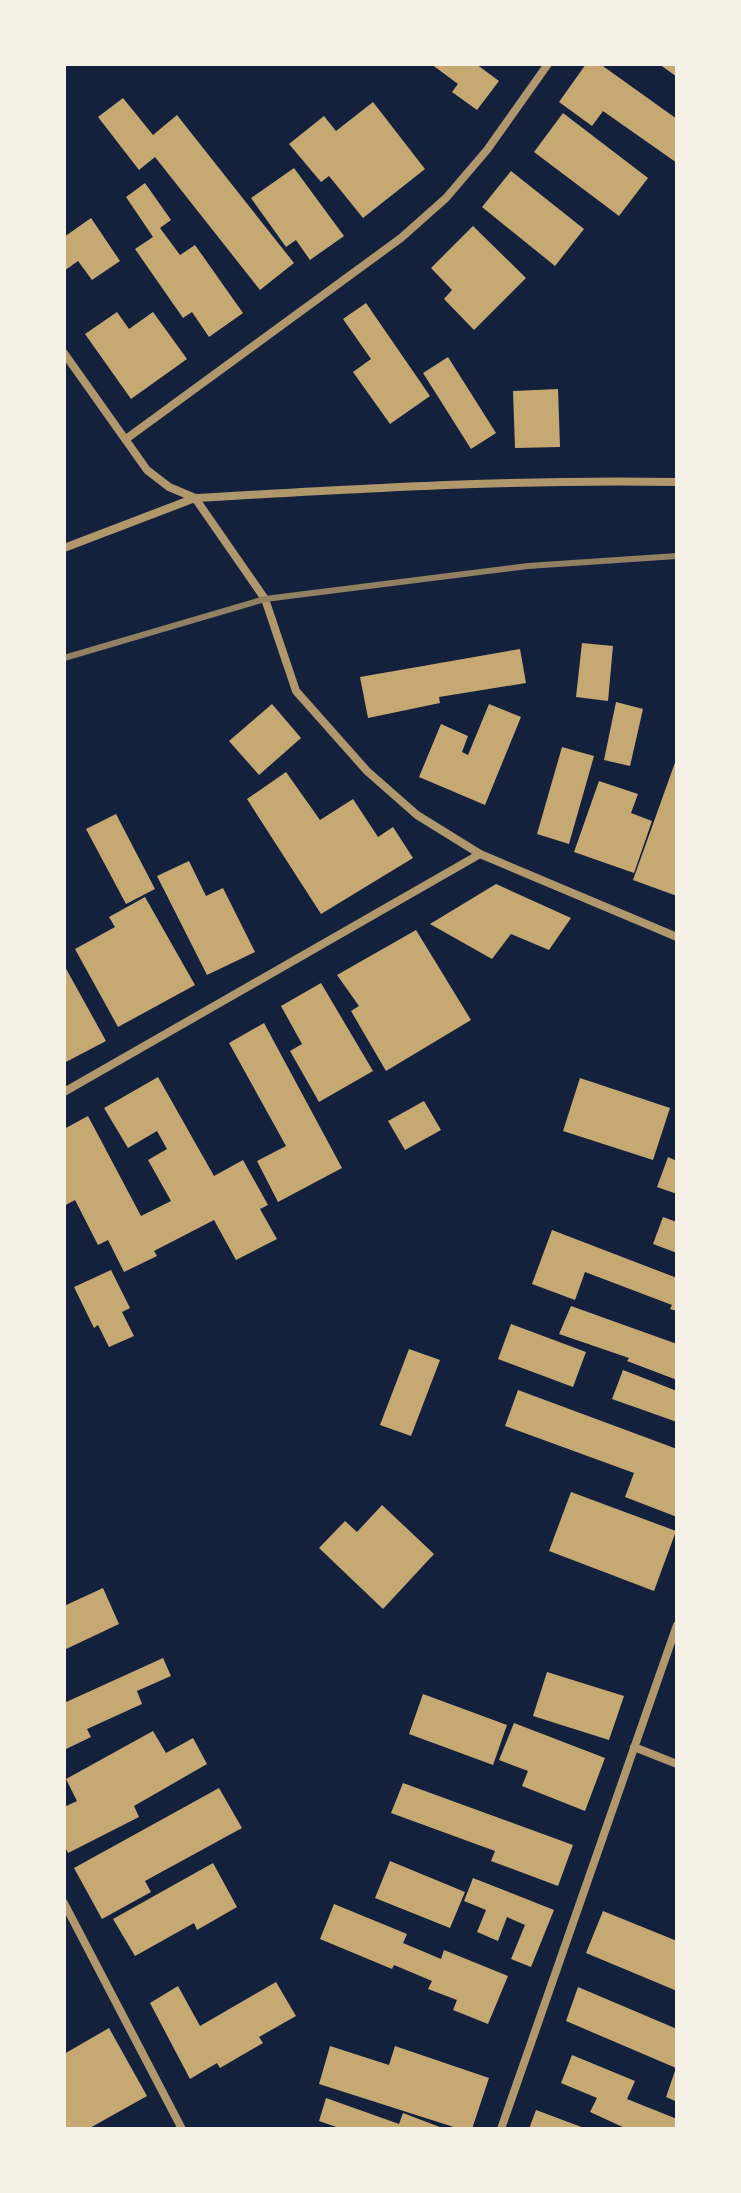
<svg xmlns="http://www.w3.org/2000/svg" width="741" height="2193" font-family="'Fira Sans Condensed',sans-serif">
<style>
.building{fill:#c6a872}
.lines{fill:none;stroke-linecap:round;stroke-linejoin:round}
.minor{stroke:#b1986c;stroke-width:8}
.rail{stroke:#918062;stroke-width:6}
</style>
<rect width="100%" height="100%" fill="#14213d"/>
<g class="building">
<polygon points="431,64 476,64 499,81 477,110 452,92 458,84"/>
<polygon points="586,64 600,64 677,119 677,163 603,111 592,126 559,102"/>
<polygon points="659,64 677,64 677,77"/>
<polygon points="123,98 153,135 177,115 294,263 260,290 155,157 139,170 98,117"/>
<polygon points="373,102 425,169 363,218 329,176 321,182 289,144 324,116 336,131"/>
<polygon points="563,113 648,178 619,216 534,152"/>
<polygon points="294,168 344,236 310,260 296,240 286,247 251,198"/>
<polygon points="511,171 584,229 555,266 482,207"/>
<polygon points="145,183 171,220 160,228 180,255 195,245 243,313 209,337 192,312 183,318 135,249 153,237 126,197"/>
<polygon points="91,218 120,261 92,280 78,261 64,271 64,237"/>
<polygon points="473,226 526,278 474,330 444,299 452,290 431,268"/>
<polygon points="366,303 430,396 390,424 353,372 371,359 343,319"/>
<polygon points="117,312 129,329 153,312 187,359 131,399 85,334"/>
<polygon points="448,357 496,433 471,449 423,373"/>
<polygon points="558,389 560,447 515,448 513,391"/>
<polygon points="582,643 613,646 608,701 576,697"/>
<polygon points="520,649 526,683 439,697 440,703 368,718 360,677"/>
<polygon points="616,702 643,709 630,766 604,760"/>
<polygon points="272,704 301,738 259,775 229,741"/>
<polygon points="489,704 521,717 485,805 419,777 441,724 468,736 462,752 468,755"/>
<polygon points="562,747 594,756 569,844 537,834"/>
<polygon points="677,757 677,896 633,880"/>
<polygon points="286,772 320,820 353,799 378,837 393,827 413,858 321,914 247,799"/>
<polygon points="599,781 638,794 631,813 652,821 634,873 574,852"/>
<polygon points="116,814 155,889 126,904 86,829"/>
<polygon points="189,861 206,896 223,888 255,952 207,975 157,876"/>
<polygon points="496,884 571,918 549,950 511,934 492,959 430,924"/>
<polygon points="145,897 195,985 118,1027 75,949 115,927 109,917"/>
<polygon points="416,930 471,1020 386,1071 351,1011 359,1006 337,975"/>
<polygon points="64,965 106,1041 64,1063"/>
<polygon points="321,983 373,1071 319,1102 290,1051 302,1044 281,1006"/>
<polygon points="264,1023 342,1168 278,1202 257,1161 286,1146 229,1043"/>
<polygon points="158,1077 214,1176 243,1160 268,1205 260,1209 277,1239 236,1260 214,1220 154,1251 157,1256 124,1272 108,1240 98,1245 75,1200 64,1206 64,1129 88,1116 141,1216 171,1201 148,1160 167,1149 157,1131 128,1148 104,1108"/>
<polygon points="580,1078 670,1108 653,1160 563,1131"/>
<polygon points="424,1101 441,1130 405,1150 388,1121"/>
<polygon points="668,1157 677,1161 677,1194 657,1187"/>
<polygon points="663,1217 677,1222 677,1253 653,1244"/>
<polygon points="552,1230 677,1278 677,1311 670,1309 672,1305 585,1272 575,1300 532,1284"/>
<polygon points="111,1270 130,1308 122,1312 134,1336 109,1347 98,1325 94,1328 74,1287"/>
<polygon points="571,1306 677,1344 677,1380 627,1361 629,1358 559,1334"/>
<polygon points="511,1324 586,1352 573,1387 498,1359"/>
<polygon points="409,1349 440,1360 411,1436 380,1425"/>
<polygon points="623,1370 677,1391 677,1422 612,1399"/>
<polygon points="518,1390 677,1449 677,1517 625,1497 634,1473 505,1426"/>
<polygon points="571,1492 676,1531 654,1591 549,1551"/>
<polygon points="382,1505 434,1554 383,1609 319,1548 345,1521 357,1532"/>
<polygon points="103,1588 119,1624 64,1650 64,1606"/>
<polygon points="163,1658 171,1676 137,1691 142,1704 87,1729 91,1737 64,1750 64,1703"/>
<polygon points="547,1672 624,1696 609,1740 533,1716"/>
<polygon points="423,1694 507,1725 493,1765 409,1734"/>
<polygon points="514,1723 605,1758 585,1811 522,1786 528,1771 499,1760"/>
<polygon points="153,1731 166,1753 193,1738 207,1764 134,1806 139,1817 68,1853 64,1845 64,1807 77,1801 66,1779"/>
<polygon points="403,1783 573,1845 558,1886 491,1861 495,1851 391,1813"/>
<polygon points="219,1788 242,1828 145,1881 151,1892 102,1919 74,1868"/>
<polygon points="390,1861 465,1892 450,1928 375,1898"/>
<polygon points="213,1863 237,1907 197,1930 194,1923 135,1956 113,1919"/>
<polygon points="473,1878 554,1910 531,1967 511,1959 525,1925 507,1917 498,1941 477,1932 486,1910 464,1901"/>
<polygon points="334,1904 407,1934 403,1943 441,1959 444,1950 508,1976 488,2024 453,2010 457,2000 428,1989 432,1981 394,1965 392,1969 320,1939"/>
<polygon points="603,1911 677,1941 677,1991 586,1953"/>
<polygon points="276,1982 296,2016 259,2037 263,2043 220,2068 217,2063 190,2079 150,2003 178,1986 200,2026"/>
<polygon points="578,1987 677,2029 677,2102 666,2097 676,2068 566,2021"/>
<polygon points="109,2028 147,2096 88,2129 64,2129 64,2054"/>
<polygon points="330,2046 389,2065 395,2046 489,2078 472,2129 460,2129 319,2084"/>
<polygon points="572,2055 635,2081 627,2099 677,2119 677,2129 627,2129 590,2112 597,2098 561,2083"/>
<polygon points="326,2098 399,2124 403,2113 445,2129 342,2129 319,2121"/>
<polygon points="536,2110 587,2129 529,2129"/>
</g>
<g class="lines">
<g class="minor">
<path d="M64 353 147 470 169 487 195 498C356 489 516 479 677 482"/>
<polyline points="126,439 401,238 446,198 487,150 548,64"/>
<polyline points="64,548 195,498 265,599 296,691 367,771 417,815 480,854 677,937"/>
<polyline points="64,1092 480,854"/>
<polyline points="634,1747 677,1764"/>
<polyline points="64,1903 182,2129"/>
<polyline points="501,2129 677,1625"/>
</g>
<polyline class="rail" points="64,658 265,599 528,566 677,556"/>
</g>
<rect width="741" height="2193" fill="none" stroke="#f6f1e7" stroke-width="132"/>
</svg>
